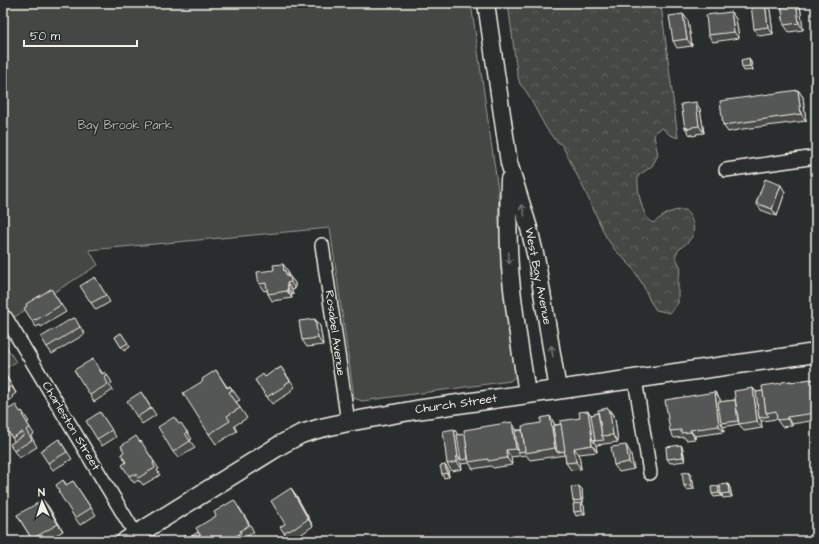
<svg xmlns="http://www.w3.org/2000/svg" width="819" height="544" font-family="'Architects Daughter',sans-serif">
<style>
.forest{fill:url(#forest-crowns);stroke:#9c9c96}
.park{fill:#444645;stroke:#9c9c96}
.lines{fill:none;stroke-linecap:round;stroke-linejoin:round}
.minor-casing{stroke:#f4f1e8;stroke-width:16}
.tertiary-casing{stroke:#f4f1e8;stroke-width:19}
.secondary-casing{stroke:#f4f1e8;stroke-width:21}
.minor{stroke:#2a2d2e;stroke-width:13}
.tertiary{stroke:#2a2d2e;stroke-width:16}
.secondary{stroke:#2a2d2e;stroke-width:18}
.wall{fill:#494b4a;stroke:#f4f1e8}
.shaded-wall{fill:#3c3d3c;stroke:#f4f1e8}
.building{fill:#555756;stroke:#f4f1e8}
.oneway{stroke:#71726f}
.labels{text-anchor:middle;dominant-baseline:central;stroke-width:3;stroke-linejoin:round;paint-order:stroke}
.park-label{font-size:12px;fill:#b6b5af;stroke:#2a2d2e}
.street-label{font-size:12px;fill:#f4f1e8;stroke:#2a2d2e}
</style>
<defs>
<pattern id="forest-crowns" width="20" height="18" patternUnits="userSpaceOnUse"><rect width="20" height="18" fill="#444645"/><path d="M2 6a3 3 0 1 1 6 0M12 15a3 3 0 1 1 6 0" fill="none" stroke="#606160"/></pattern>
</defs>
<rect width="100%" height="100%" fill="#2a2d2e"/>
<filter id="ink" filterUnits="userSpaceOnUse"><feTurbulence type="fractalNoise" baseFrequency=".025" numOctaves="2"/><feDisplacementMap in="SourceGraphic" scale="8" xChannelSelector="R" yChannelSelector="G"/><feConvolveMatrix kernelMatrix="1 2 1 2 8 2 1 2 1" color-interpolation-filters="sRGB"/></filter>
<g filter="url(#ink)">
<path class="forest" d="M508 3H662L661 5 678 138 670 135 662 128 656 131 654 136 658 155 652 166 638 176C637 187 641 217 653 223 665 215 670 209 686 210 693 220 698 231 688 242 686 244 683 245 681 248 678 250 677 253 675 256L681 268 678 279V303L670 313 656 310 650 301 643 285 632 267 615 250 606 237 585 191 562 145 554 139 546 128 526 91 520 84 517 73Z"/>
<g class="park">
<polygon points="3,3 471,3 498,190 501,269 516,376 510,381 362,401 354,398 330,228 89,250 98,265 3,324"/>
<polygon points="3,341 16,362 3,370"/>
</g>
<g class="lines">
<defs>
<g id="minor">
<polyline points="726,170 816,157"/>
<polyline points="322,245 348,422"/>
<polyline points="6,318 136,535"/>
<polyline points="635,379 650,473"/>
</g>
<g id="tertiary">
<polyline points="486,3 509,163 529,228 537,262 558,390"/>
<path d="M509 179C508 209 508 238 510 267 513 310 521 352 527 394"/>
</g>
<polyline id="secondary" points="126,541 282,444 301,434 321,428 348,422 416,410 816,353"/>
</defs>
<use href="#minor" class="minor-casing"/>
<use href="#tertiary" class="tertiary-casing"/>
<use href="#secondary" class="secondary-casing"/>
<use href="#minor" class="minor"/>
<use href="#tertiary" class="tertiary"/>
<use href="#secondary" class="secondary"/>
</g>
<g class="wall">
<polygon points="781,3 798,3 800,5 803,30 789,32 784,25"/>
<polygon points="770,10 773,34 759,36 754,29"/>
<polygon points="731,12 736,19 739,38 713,42 708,35"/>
<polygon points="683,14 688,21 692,46 677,48 673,41"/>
<polygon points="751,62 753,70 744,71 742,67"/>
<polygon points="798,90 803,97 806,121 743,129 728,132 723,125"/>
<polygon points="700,109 704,133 696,134 697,135 692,136 691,134 690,135 685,128"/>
<polygon points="785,192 777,216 761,210 756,203"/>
<polygon points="288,271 288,275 295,283 295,289 292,290 293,295 291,295 292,298 272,301 268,294 267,290 264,291 259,284"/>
<polygon points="95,277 110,302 96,310 91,303"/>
<polygon points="51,289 66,312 41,327 40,325 36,327 32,321 27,306"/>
<polygon points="72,319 79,325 85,334 52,354 47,347"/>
<polygon points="320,326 323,345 307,347 302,340"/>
<polygon points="121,333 130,347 124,351 115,337"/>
<polygon points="93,359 103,374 105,372 110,379 112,383 109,385 113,390 94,402 90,395"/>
<polygon points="281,367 295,387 290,391 291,392 272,404 255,380 265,377"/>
<polygon points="216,370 227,387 230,386 237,396 240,400 236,402 247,418 234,426 237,431 216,444 209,434 203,381"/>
<polygon points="3,372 16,393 12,396 13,398 3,404"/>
<polygon points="816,379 816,420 792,424 792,426 782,427 777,420 777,419 762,421 761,420 762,428 744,431 739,424 723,427 724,432 695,436 695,439 686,440 684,437 674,438 670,431 715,392 720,399 720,402 735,400 753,388 756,392 763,391 782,383 791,381 792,382"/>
<polygon points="141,392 156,415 142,424 137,417"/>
<polygon points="608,408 613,415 613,417 615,419 618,442 597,445 596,445 597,452 579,454 581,469 571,470 566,463 565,455 530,460 526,455 511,457 512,465 493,468 491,466 473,469 469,463 461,464 462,469 452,471 447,464 454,429 458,435 516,429 517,430 522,430 541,423 550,416 554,423 555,425 561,424 580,418 588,411 591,415 598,413"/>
<polygon points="22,411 29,422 27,423 34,434 31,436 37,447 19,458 14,451 14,441 3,423"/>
<polygon points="100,412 116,437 102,446 97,439"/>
<polygon points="179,424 186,430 192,439 190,440 195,448 178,458 173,452"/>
<polygon points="59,439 72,459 53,470 48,463"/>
<polygon points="140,441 145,448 159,469 157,470 160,475 143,485 140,481 139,482 138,480 134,483 129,476 126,462"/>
<polygon points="681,445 683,449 685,461 670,463 667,459"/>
<polygon points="630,452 634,469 619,472 614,465"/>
<polygon points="445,465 448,469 449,477 444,478 442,474"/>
<polygon points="692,475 694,489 687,490 684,486"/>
<polygon points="63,480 67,485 73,481 96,515 80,525 75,518 59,490"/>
<polygon points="728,484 730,488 732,497 723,498 722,495 722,496 714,497 712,494 718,486 720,488"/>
<polygon points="579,486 582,489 583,503 582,503 584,506 585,514 576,516 574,512 575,504 573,501"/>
<polygon points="291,488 296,495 313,526 299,536 298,535 294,538 293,537 288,539 284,533"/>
<polygon points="48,506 63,531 46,541 33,541 17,515"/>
<polygon points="239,507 252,528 252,529 254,532 244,538 246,540 244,541 176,541 189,538"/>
</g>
<g class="shaded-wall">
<polygon points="765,3 770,10 773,34 768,27"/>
<polygon points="796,3 798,3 800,5 803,30 799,23"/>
<polygon points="731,12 736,19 739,38 734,32"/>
<polygon points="683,14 688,21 692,46 687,39"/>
<polygon points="749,58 751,62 753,70 750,66"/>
<polygon points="798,90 803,97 806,121 801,114"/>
<polygon points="696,102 700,109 704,133 699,126"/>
<polygon points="781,185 785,192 777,216 772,209"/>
<polygon points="283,264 288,271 288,275 295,283 295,289 284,271"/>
<polygon points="287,283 292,290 293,295 288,288"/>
<polygon points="287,289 291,295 292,298 287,291"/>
<polygon points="315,319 320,326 323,345 318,338"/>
<polygon points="3,372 7,377 16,393 12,386"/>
<polygon points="753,388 758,395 759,418 761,420 762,428 757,421"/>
<polygon points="715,392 720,399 723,423 721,423 723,427 724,432 719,426"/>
<polygon points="608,408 613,415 613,417 615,419 618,442 613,435"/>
<polygon points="588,411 593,418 595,441 592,438"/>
<polygon points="550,416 554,423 559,452 557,452 555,448"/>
<polygon points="787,417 792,424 792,426 787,419"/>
<polygon points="512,422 516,429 520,452 518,452 516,449"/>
<polygon points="454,429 459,436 461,460 458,457"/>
<polygon points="690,430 695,436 695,439 691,432"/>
<polygon points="591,438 596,445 597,452 592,445"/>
<polygon points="626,445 630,452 634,469 629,462"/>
<polygon points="681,445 683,449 685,461 683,457"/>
<polygon points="574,448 579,454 581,469 576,462"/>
<polygon points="506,450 511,457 512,465 507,458"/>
<polygon points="456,457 461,464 462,469 457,462"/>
<polygon points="445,465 448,469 449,477 447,473"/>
<polygon points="689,472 692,475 694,489 691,485"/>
<polygon points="728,484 730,488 732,497 729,493"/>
<polygon points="579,486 582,489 583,503 581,500"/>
<polygon points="718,486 721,489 722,496 719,493"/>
<polygon points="291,488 296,495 313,526 308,519"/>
<polygon points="43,500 48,506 63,531 58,524"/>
<polygon points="581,503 584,506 585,514 582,511"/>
</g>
<g class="building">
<polygon points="765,3 768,27 754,29 751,5"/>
<polygon points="781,3 796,3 799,23 784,25"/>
<polygon points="731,12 734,32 708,35 706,15"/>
<polygon points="683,14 687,39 673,41 669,16"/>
<polygon points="749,58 750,66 742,67 741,60"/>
<polygon points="798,90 801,114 738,123 723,125 720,101"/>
<polygon points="696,102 699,126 692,127 692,128 687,129 687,127 685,128 681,104"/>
<polygon points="765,179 781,185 772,209 756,203"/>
<polygon points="283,264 284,271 285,270 286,274 287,274 287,277 290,276 291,282 287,283 288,288 287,289 287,291 268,294 266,283 259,284 257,272 274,270 273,265"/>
<polygon points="95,277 106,295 91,303 80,286"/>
<polygon points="51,289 61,305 36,320 35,319 32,321 24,308 27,306 26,304"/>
<polygon points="75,318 80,327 47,347 41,337 71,319"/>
<polygon points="315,319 318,338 302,340 299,321"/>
<polygon points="121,333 128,343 121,347 115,337"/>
<polygon points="93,359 102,374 105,372 107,376 105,378 108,384 90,395 74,370"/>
<polygon points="281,367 290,381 285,384 286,385 267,397 255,380 263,374 265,377 276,369 277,370"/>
<polygon points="216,370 227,388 230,386 232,390 229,392 240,408 227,416 230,421 209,434 183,393 203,381 202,379"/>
<polygon points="3,372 12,386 7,389 9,391 3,394"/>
<polygon points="811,379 811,380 816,379 816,415 815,413 787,417 787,419 777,420 776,411 766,413 762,386 782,383 782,382 791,381 791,382"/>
<polygon points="753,388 757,421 739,424 734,391"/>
<polygon points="763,391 766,413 769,416 759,418 756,392"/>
<polygon points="141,392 151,408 137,417 127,401"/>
<polygon points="715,392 719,426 690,430 691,432 681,433 681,430 670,431 665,400"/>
<polygon points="735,400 738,421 721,423 718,402"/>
<polygon points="16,405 20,412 22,411 24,415 23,416 30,428 26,430 32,440 14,451 10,444 24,435 22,432 12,438 3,423 3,412"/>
<polygon points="608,408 609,413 610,412 613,435 602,436 598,410"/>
<polygon points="588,411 592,438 591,438 592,445 574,448 576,462 566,463 560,421 580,418 579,412"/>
<polygon points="100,412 112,430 97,439 86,421"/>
<polygon points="598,413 602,436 604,440 595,441 591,415"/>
<polygon points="550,416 555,448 525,453 522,426 541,423 541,418"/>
<polygon points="174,417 179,424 181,423 187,432 185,433 190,441 173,452 158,427"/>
<polygon points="512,422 516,449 506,450 507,458 488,461 488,459 469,462 464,430"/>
<polygon points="561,424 565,451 557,452 553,426"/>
<polygon points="454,429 458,457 456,457 457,462 447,464 443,431"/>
<polygon points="522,430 525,451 518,452 515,431"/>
<polygon points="465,434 468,459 461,460 457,435"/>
<polygon points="136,436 140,442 141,441 154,462 153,463 155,468 138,478 136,474 134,475 133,474 129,476 122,465 126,462 121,454 124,452 121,446"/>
<polygon points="59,439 67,452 48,463 40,451"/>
<polygon points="626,445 629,462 614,465 611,447"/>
<polygon points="681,445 683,457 667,459 666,447"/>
<polygon points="445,465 447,473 442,474 440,466"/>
<polygon points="689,472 691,485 684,486 682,473"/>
<polygon points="63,480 66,485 73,481 91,508 75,518 58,491 59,490 56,485"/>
<polygon points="728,484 729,493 721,494 720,485"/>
<polygon points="579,486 581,500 573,501 571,487"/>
<polygon points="718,486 719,493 712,494 711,487"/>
<polygon points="291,488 308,519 294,529 294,528 289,531 288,530 284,533 280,527 285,524 271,501"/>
<polygon points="43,500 58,524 32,539 17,515"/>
<polygon points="234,500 247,521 247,522 249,525 240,531 241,533 231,539 230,538 226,541 204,541 196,528 216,516 214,512"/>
<polygon points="581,503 582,511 574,512 573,504"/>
<polygon points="198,532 204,541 191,541 189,538"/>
<polygon points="186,535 190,541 176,541"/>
</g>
<defs><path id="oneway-shaft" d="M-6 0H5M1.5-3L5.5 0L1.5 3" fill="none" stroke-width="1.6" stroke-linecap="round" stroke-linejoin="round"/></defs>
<g class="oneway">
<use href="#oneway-shaft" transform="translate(523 210) rotate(-107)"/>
<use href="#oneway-shaft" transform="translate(509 258) rotate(87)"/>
<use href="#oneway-shaft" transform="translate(552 351) rotate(-99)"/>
</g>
</g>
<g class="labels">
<g class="park-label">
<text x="125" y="125">Bay Brook Park</text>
</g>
<g class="street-label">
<text transform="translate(538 276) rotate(79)">West Bay Avenue</text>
<text transform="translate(335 333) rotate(82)">Rosabel Avenue</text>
<text transform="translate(456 404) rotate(-8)">Church Street</text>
<text transform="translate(71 426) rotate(59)">Charleston Street</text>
</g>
</g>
<rect width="819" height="544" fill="none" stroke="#2a2d2e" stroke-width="16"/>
<rect x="8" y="8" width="803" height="528" fill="none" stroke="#f4f1e8" stroke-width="1.5" filter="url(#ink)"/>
<g transform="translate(42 502) rotate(356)" stroke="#2a2d2e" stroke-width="3" paint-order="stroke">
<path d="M0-3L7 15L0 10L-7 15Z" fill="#f4f1e8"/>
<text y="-6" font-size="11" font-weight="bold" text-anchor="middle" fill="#f4f1e8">N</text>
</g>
<path d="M24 40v6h113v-6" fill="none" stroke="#f4f1e8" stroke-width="2"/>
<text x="30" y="40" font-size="12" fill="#f4f1e8" stroke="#2a2d2e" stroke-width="3" paint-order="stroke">50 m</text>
</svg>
